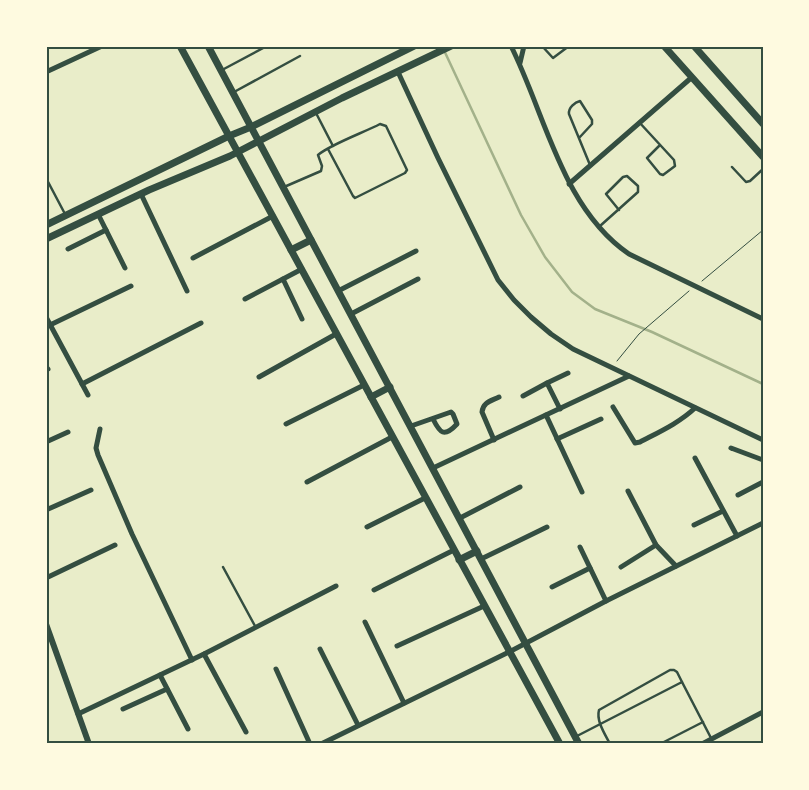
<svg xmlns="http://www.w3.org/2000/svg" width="809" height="790" font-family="Barlow,sans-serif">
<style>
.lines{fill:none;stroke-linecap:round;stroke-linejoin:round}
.stream{stroke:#a3b18a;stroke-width:2.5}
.path{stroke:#344e41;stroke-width:1}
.service{stroke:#344e41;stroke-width:2.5}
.minor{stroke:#344e41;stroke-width:5}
.tertiary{stroke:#344e41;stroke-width:6}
.secondary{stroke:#344e41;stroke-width:7}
.neatline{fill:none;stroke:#344e41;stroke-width:2}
</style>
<rect width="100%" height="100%" fill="#e9edc9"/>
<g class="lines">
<polyline class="stream" points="442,46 521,215 545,257 572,292 595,309 652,332 763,384"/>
<g class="path">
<polyline points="702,281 763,230"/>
<polyline points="617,361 639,334 689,291"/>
</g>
<g class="service">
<polyline points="542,46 553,58 569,46"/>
<polyline points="222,70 267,46"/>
<polyline points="234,92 300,56"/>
<polyline points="316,113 333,146"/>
<polyline points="639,122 674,160 675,166 663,175 660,174 647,158 660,145"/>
<path d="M579 138 592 124V120L580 101C575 102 568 108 569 114L590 165"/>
<polyline points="732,167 746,182 750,181 763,169"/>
<polyline points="46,178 65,214"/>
<path d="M284 187 321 171 322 166 318 155C329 145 365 132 380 124L386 126 407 170 405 173 355 198 353 196 328 149"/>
<polyline points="600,226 638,192 638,186 627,176 623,177 606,194 619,210"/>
<polyline points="223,567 255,626"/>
<polyline points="577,736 682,682 711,738"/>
<path d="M610 744C605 734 596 721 599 710L670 670H674L677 672 682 682"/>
<polyline points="660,744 703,722"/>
</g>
<g class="minor">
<path d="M511 46C546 116 562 208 629 254L763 319"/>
<polyline points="520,63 524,46"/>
<polyline points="46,72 102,46"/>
<polyline points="398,72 438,158 498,280 514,300 531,317 551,334 573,349 763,440"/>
<polyline points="569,184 691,78"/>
<polyline points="141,194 187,291"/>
<polyline points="98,214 125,268"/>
<polyline points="68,249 106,230"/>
<polyline points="193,258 273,216"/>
<polyline points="283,279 302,319"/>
<polyline points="338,291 416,251"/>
<polyline points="245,299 302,269"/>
<polyline points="351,314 418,279"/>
<polyline points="46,317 88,395"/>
<polyline points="50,325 131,286"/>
<polyline points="46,370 48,369"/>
<polyline points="259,377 336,334"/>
<polyline points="82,384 201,323"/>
<polyline points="523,396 547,383"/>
<path d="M613 407 635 443 640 442C659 432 679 423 695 408"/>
<polyline points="560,409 547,383 568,373"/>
<polyline points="546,415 582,492"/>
<polyline points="286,424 364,385"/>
<path d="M411 426 451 412 453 414 457 424C444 438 440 433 433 419"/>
<polyline points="100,429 96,448 98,455 132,534 192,660"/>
<polyline points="557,439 601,419"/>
<path d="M494 440 482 412C483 402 491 401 499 397"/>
<polyline points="46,442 68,432"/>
<polyline points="731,448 763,460"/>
<polyline points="695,458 737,536"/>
<polyline points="433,468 629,376"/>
<polyline points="307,482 392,437"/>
<polyline points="628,491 656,545 676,566"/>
<polyline points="738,495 763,482"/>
<polyline points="46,510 91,490"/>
<polyline points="460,518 520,487"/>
<polyline points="694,525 723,511"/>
<polyline points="367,527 425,498"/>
<polyline points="580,547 606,601"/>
<polyline points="481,559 547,527"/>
<polyline points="621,567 656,545"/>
<polyline points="46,578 115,545"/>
<polyline points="552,587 590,568"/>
<polyline points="374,590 454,550"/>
<polyline points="365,622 404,703"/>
<polyline points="397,646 484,606"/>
<polyline points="320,649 358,725"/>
<polyline points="204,654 246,732"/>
<polyline points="276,669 310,744"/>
<polyline points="160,675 188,729"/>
<polyline points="123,709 167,689"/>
<polyline points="78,714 204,654 336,586"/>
<polyline points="321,744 509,652 606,601 763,523"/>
<polyline points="702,744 763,712"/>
</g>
<polyline class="tertiary" points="46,624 89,744"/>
<g class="secondary">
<polyline points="180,46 560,744"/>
<polyline points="208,46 579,744"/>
<polyline points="664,46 763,157"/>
<polyline points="694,46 763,124"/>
<polyline points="46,225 229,136 251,127 414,46"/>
<polyline points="46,239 149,190 230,156 342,98 451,46"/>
<polyline points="291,250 311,240"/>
<polyline points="371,397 390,387"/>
<polyline points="459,560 477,551"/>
</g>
</g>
<rect width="809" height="790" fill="none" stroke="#fefae0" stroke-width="95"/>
<rect x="48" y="48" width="714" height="694" class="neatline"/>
</svg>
